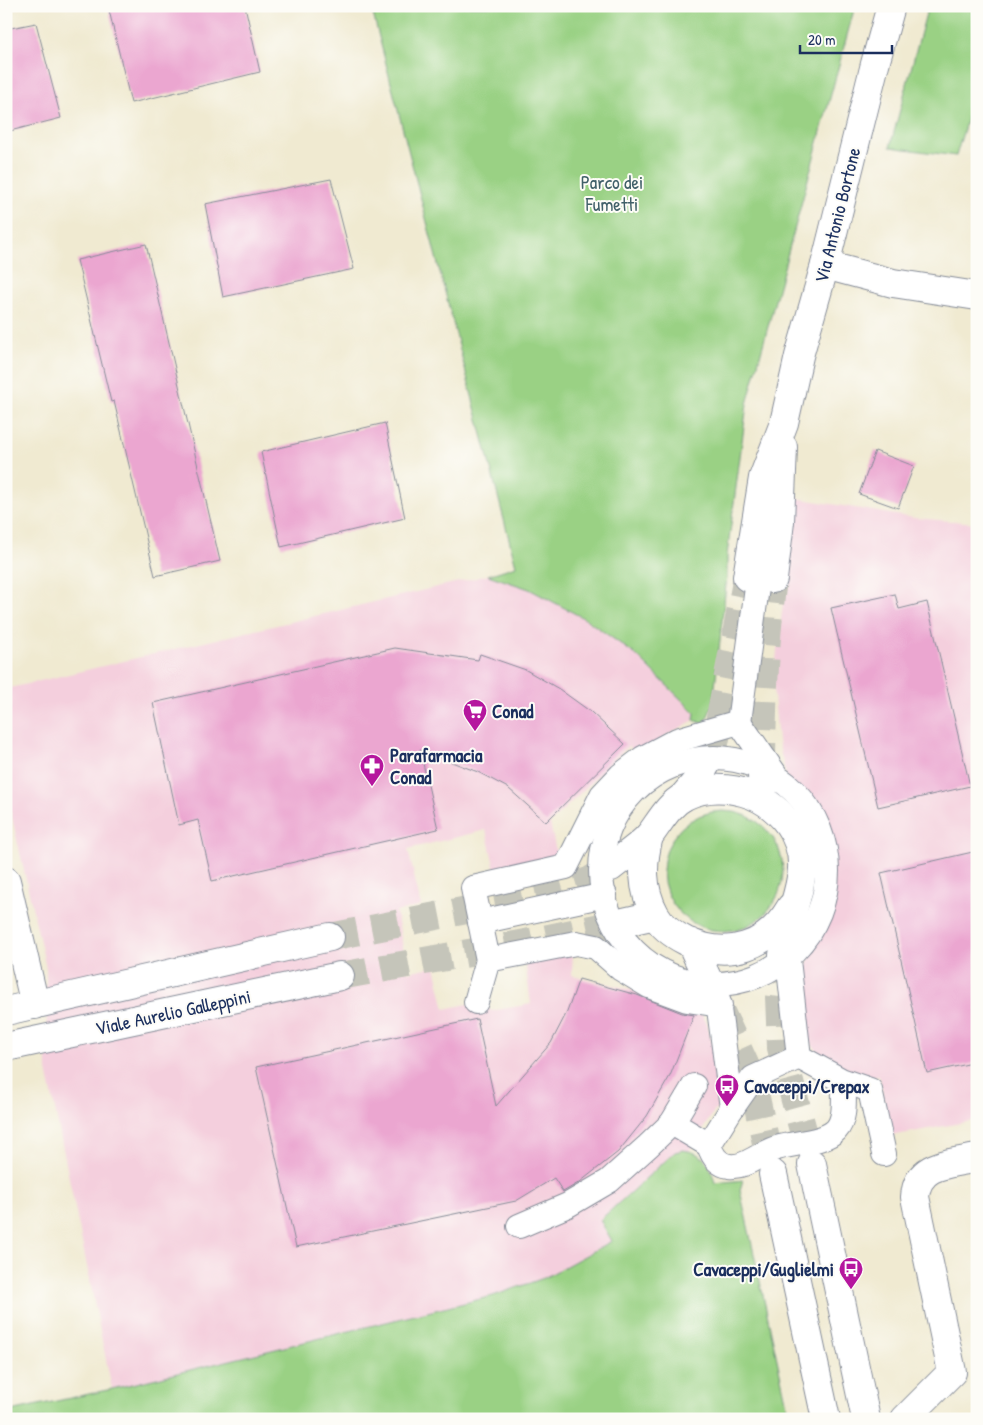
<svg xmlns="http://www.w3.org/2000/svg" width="983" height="1425" font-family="'Patrick Hand',sans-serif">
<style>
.built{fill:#f4cfdd}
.green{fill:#9ad184;stroke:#5a8071}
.building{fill:#eba6d0}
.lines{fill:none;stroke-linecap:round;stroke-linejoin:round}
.minor-tunnel{stroke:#c5c5ba;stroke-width:28;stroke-dasharray:28 14;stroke-linecap:butt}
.tertiary-tunnel{stroke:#c5c5ba;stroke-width:28;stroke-dasharray:28 14;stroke-linecap:butt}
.pedestrian-casing{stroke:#868c98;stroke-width:26}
.minor-casing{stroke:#868c98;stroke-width:30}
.tertiary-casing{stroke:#868c98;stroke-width:30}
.pedestrian{stroke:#fff;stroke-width:24}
.minor{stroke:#fff;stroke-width:28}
.tertiary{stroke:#fff;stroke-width:28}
.labels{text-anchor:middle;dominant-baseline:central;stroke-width:4;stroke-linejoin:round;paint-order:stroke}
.park-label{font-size:19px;fill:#416069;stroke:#fdfcf7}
.street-label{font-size:19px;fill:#1b2f5e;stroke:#fdfcf7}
.poi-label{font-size:19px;font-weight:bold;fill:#1b2f5e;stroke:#fdfcf7;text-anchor:start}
</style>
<rect width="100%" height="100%" fill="#fdfcf7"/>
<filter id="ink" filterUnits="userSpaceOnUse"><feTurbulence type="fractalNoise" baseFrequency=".02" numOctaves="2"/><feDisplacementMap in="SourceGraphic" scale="10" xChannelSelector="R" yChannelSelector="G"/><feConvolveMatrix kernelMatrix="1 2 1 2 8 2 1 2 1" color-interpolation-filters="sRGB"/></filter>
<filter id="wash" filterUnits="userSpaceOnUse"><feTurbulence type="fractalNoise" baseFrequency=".0096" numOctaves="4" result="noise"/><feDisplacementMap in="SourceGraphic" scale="20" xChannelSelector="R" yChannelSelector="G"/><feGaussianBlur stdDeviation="1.12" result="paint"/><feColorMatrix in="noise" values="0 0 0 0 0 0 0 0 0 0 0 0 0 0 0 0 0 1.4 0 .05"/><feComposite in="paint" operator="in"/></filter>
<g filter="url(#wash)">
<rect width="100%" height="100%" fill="#f0ead1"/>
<g class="built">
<polygon points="796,498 914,518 977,523 977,1120 891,1136 879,1075 873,1078 858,1076 822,1056 810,1042 804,1027 800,979 810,957 795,955 809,936 819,908 823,890 824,870 823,857 817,833 810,818 789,788 778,741 773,684"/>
<polygon points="488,575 529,589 587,620 636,655 695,713 694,720 665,736 643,758 628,746 550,823 558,861 496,874 486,830 408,849 421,906 396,912 408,972 435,966 445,1009 481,1001 491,1011 531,1004 525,961 573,950 572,975 696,1006 707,1023 727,1103 722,1108 715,1110 689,1151 683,1150 600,1220 612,1241 544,1278 493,1296 112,1389 47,1070 46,968 6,791 6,689"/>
</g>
<g class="green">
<polygon points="371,6 855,6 747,404 727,555 727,575 713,705 704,724 694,720 695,713 636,655 587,620 529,589 488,575 516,566"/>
<polygon points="928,6 977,6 977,85 956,156 890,147"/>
<circle cx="723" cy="871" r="60"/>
<path d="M683 1150C705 1153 710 1164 715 1183L743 1180 740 1190 790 1419H6V1412L112 1389 493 1296 544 1278 612 1241 600 1220 675 1152Z"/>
</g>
<g id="blocks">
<g class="building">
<polygon points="108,6 245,6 260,72 131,103"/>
<polygon points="36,23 61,118 6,132 6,29"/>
<polygon points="331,179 354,269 223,297 205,204"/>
<polygon points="146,244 220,561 155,576 114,401 111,402 77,260"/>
<polygon points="385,423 405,518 281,547 261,452"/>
<polygon points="875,451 914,466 898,508 859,494"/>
<polygon points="895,594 899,609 927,602 970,786 878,807 831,608"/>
<polygon points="395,648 478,660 480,654 526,670 559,689 591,712 625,744 546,822 508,788 478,772 420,750 438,829 212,881 198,820 179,825 153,703"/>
<polygon points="977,851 977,1062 927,1073 881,873"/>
<polygon points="579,979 637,995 682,1013 694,1015 670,1076 647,1116 618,1152 580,1182 563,1192 554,1178 516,1201 296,1247 256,1067 477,1019 496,1106 551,1043 567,1012"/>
</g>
</g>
</g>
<g filter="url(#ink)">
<use href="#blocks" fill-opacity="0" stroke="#868c98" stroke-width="1"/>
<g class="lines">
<g class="minor-tunnel">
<polyline points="708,761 715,743 747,577"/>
<path d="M762 771C762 707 765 643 773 579"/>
</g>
<g class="tertiary-tunnel">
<polyline points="330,937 543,895 589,881 611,867"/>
<polyline points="783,955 779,997 781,1048 812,1164"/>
<polyline points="340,976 525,943 624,922"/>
<polyline points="721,1012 745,1064 756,1098 773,1174"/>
</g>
<defs>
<g id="pedestrian">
<polyline points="739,722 775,774"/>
<circle cx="714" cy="871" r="113"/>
<polyline points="480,922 605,895"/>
<polyline points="488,960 473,888 566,867 602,795 621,775 643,758 677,740 739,722 758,580"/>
<polyline points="788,960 799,1057 841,1080 870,1090 884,1154"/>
<path d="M716 986 732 1108 709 1145C712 1155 717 1164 729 1166 744 1168 757 1156 771 1150 789 1142 822 1144 836 1130 847 1118 843 1096 844 1082"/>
<polyline points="476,1002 488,960 576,943 596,947 621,969 649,986 687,1000 720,1005"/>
<polyline points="732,1108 753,1078 799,1057"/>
<polyline points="672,1123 709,1145"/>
<polyline points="519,1226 568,1205 609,1181 648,1146 672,1123 694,1086"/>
</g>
<g id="minor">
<polyline points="825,265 893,283 977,296"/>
<polyline points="747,577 763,478 784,423 799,356 825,265 875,64 891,6"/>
<polyline points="773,579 780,522 783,447"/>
<polyline points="762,775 763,799"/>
<polyline points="683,797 695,783 708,761"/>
<polyline points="6,881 35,1005"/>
<path d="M905 1419 952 1372 915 1197C917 1163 950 1164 977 1158"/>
</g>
<g id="tertiary">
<path d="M649 836C642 863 641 888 655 914 662 927 674 935 686 941 729 960 768 947 791 907"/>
<path d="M611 867C623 857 638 848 649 836 660 822 668 805 685 796 706 786 730 787 752 795 781 807 804 837 802 869 801 888 793 907 789 925 786 935 785 945 783 955"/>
<polyline points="624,922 655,915"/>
<polyline points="691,943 708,980"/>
<polyline points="6,1011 330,937"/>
<polyline points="6,1047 340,976"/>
<polyline points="812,1164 866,1419"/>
<polyline points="773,1174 826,1419"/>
</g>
</defs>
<use href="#pedestrian" class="pedestrian-casing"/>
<use href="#minor" class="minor-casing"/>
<use href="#tertiary" class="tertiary-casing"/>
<use href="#pedestrian" class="pedestrian"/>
<use href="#minor" class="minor"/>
<use href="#tertiary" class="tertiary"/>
</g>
</g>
<defs>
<symbol id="supermarket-pin" viewBox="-11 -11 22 30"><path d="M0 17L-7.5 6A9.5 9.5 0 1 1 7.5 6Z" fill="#b5179e" stroke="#fdfcf7"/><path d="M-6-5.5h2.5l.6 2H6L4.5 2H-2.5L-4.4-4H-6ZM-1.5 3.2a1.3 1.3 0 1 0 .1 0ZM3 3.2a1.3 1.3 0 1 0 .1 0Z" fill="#fff"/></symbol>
<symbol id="pharmacy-pin" viewBox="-11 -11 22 30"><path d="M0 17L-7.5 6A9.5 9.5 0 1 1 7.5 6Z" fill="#b5179e" stroke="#fdfcf7"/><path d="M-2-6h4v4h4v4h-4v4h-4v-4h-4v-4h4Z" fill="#fff"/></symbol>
<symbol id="bus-pin" viewBox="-11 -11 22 30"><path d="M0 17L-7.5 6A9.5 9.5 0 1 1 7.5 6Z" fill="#b5179e" stroke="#fdfcf7"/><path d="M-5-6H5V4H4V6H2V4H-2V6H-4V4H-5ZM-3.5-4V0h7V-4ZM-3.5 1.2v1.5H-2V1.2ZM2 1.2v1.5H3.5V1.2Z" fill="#fff"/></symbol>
</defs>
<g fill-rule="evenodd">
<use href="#supermarket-pin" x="461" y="697" width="28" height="38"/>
<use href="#pharmacy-pin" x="358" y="752" width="28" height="38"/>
<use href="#bus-pin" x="713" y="1072" width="28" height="38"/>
<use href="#bus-pin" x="837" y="1255" width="28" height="38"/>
</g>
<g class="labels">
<g class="park-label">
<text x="612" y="182">Parco dei<tspan x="612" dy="22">Fumetti</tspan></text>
</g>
<g class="street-label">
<text transform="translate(837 215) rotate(-76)">Via Antonio Bortone</text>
<text transform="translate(173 1012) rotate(-12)">Viale Aurelio Galleppini</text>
</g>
<g class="poi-label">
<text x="492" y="711">Conad</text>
<text x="390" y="755">Parafarmacia<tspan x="390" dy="22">Conad</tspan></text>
<text x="744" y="1086">Cavaceppi/Crepax</text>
<text x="834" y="1269" text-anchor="end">Cavaceppi/Guglielmi</text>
</g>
</g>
<rect width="983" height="1425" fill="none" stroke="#fdfcf7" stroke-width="25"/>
<path d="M800 45v8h92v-8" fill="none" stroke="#1b2f5e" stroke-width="2.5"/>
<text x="808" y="45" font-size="15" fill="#1b2f5e" stroke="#fdfcf7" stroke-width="4" paint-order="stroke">20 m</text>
</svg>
